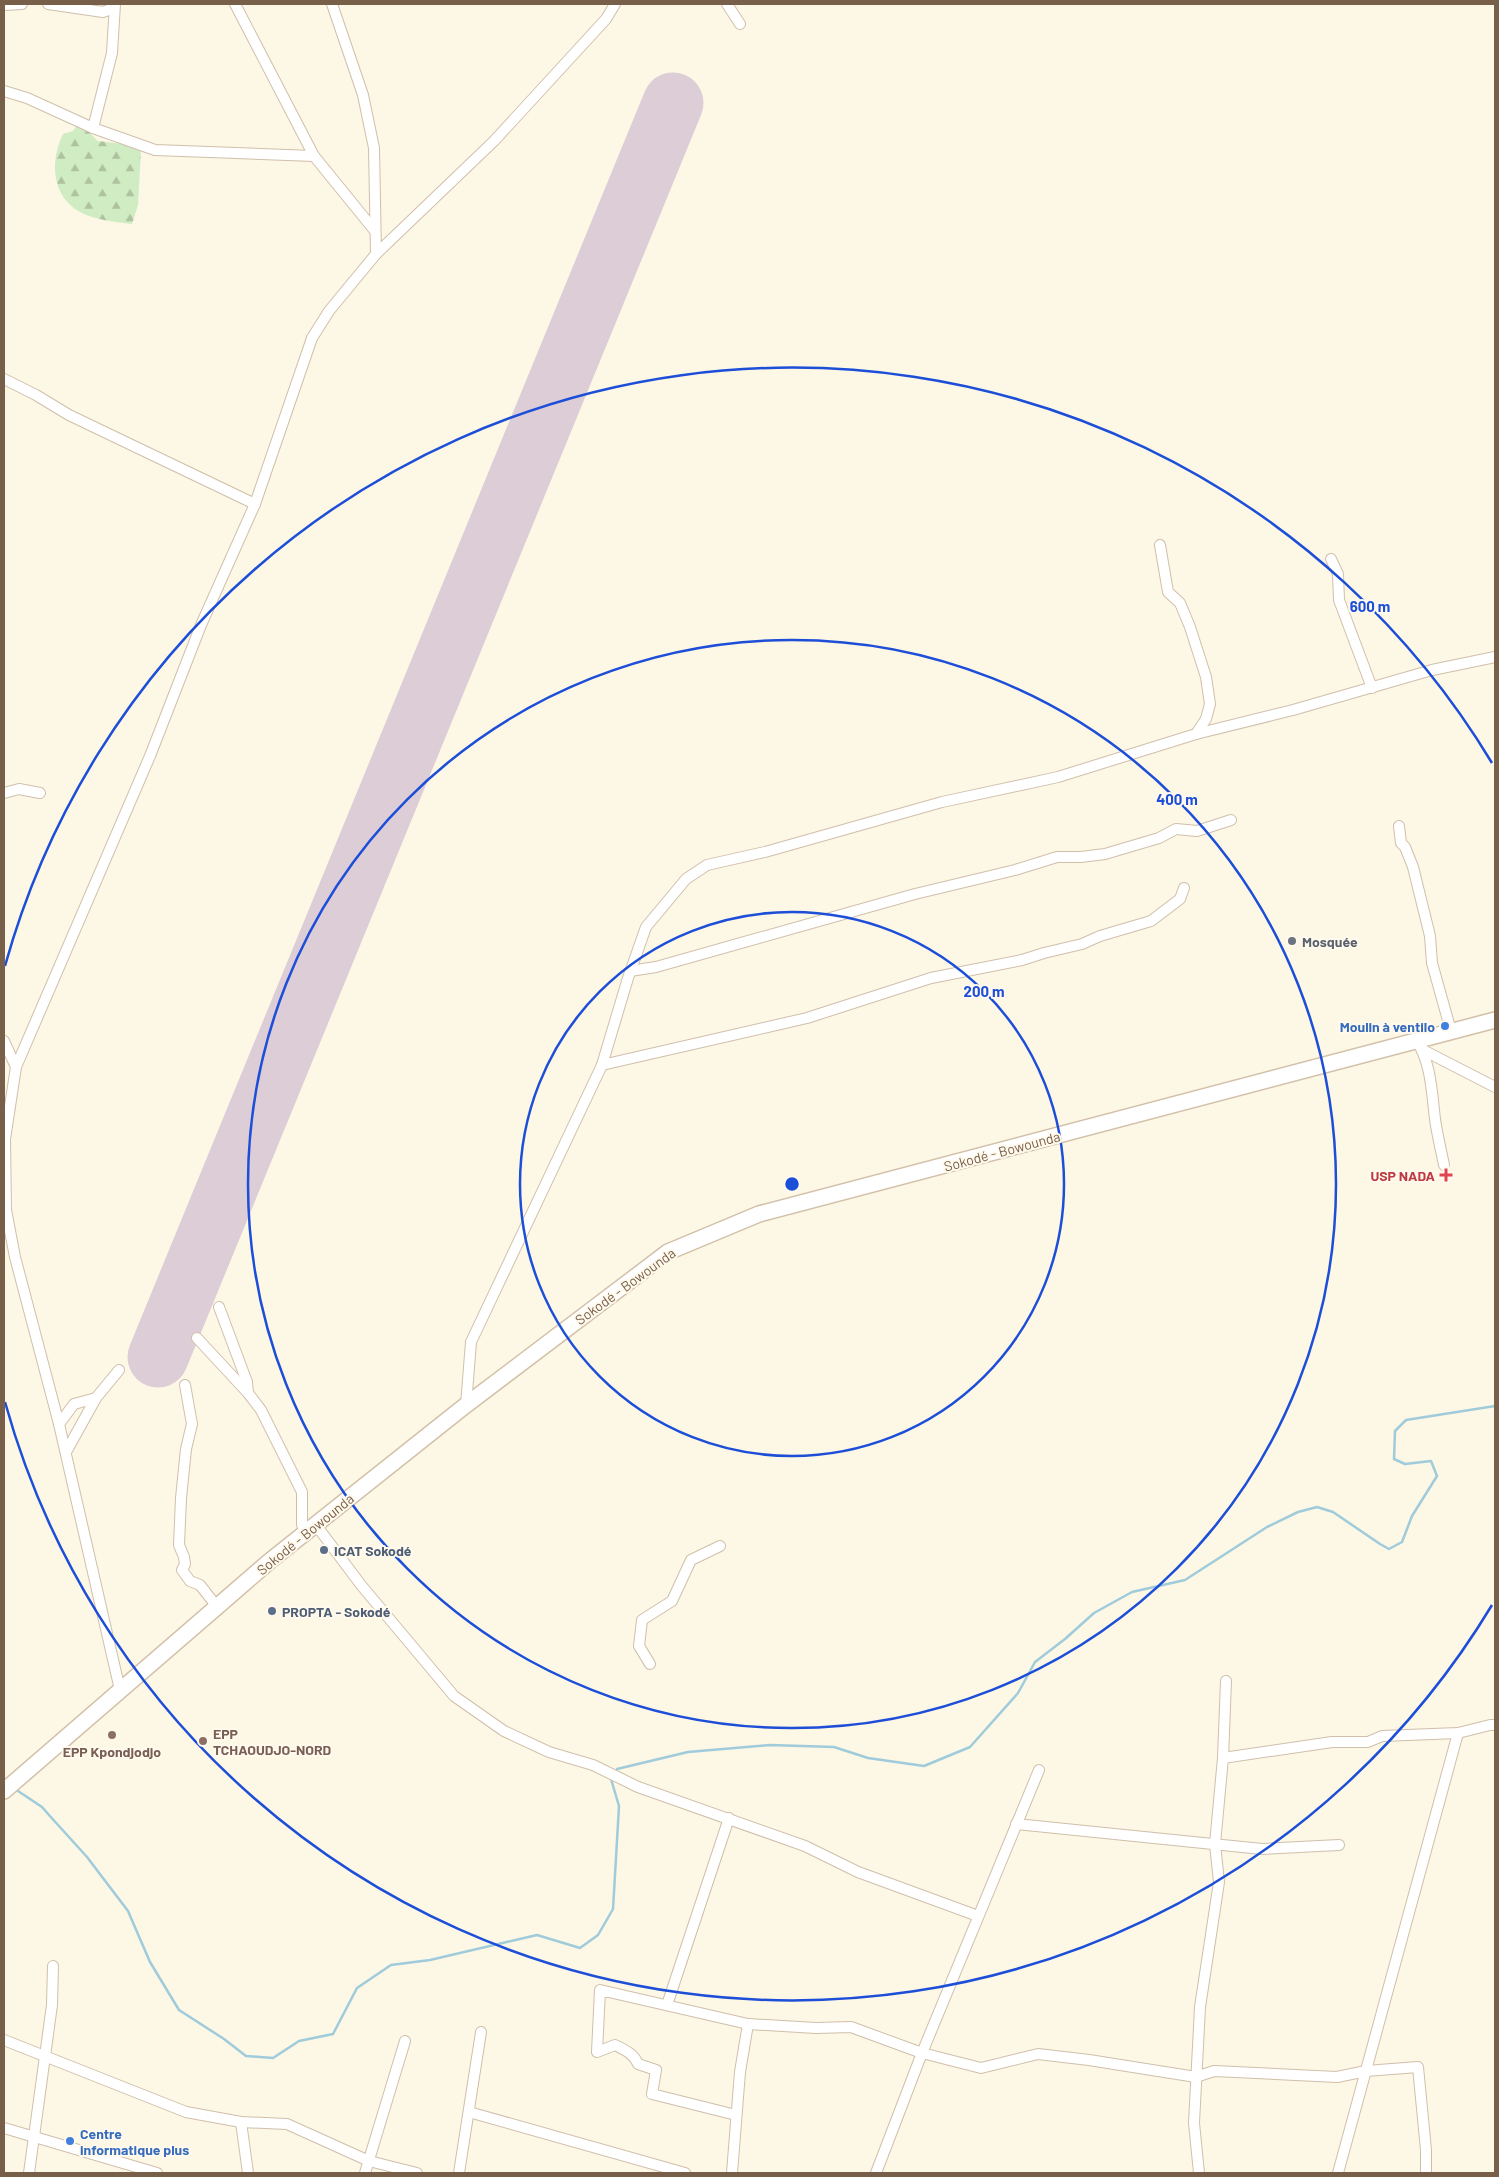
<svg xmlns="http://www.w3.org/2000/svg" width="1499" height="2177" font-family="Barlow,sans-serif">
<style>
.forest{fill:url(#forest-firs)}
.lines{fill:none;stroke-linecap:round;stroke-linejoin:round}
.stream{stroke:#9fcbda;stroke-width:2.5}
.runway{stroke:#dccdd7;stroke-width:61}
.minor-casing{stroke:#d0bfab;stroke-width:12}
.secondary-casing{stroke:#d3c0a8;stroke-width:18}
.minor{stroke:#fff;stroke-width:10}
.secondary{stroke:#fff;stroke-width:15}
.ring{fill:none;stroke:#1d4ed8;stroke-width:2.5}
.worship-dot{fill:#6b7280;stroke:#fffaed;stroke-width:2}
.shop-dot{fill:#3f7fe0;stroke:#fffaed;stroke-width:2}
.health-dot{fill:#e0444e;stroke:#fffaed;stroke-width:2}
.service-dot{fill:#5c6f8a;stroke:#fffaed;stroke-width:2}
.education-dot{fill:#8d6e63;stroke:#fffaed;stroke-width:2}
.labels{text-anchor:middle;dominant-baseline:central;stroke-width:4;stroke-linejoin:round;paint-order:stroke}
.worship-label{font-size:14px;font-weight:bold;fill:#5b616d;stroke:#fffaed;text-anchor:start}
.shop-label{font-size:14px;font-weight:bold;fill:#366cbe;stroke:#fffaed;text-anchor:end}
.street-label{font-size:14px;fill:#785f49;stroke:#fffaed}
.health-label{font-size:14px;font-weight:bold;fill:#be3a42;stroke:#fffaed;text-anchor:end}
.service-label{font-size:14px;font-weight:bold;fill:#4e5e75;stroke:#fffaed;text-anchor:start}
.education-label{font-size:14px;font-weight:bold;fill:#785e54;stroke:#fffaed;text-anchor:start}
.centre{fill:#1d4ed8;stroke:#fffaed;stroke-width:2.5}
.ring-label{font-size:15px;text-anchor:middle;font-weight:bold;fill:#1d4ed8;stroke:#fffaed;stroke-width:4;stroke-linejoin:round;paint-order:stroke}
</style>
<defs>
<pattern id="forest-firs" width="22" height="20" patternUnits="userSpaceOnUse" patternTransform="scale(1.25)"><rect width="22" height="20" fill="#d0ecc3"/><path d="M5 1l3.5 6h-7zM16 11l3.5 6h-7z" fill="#aec2a0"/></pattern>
</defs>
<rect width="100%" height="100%" fill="#fdf7e6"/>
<path class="forest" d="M77 125H81L98 141 123 144 141 150 138 205 132 224C116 222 94 220 80 212 51 196 50 160 63 134L73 131Z"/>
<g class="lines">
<g class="stream">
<polyline points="617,1769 688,1752 770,1745 834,1747 868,1758 924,1766 970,1747 1018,1693 1035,1662 1065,1639 1094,1613 1132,1592 1185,1580 1267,1527 1298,1512 1317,1507 1333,1512 1380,1544 1389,1549 1402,1542 1412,1516 1437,1476 1431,1461 1405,1464 1394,1459 1395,1431 1406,1420 1495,1406"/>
<polyline points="15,1789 42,1807 49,1815 87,1857 128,1911 150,1962 179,2010 224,2039 246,2056 273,2058 299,2041 333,2034 357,1988 391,1965 430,1960 537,1935 580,1948 598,1935 613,1909 619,1806 611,1779"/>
</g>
<polyline class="runway" points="158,1357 673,103"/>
<defs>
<g id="minor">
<polyline points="48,4 103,12 114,8"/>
<polyline points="235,4 314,156 375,231"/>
<polyline points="332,4 363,95 374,148 376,254"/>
<polyline points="727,4 740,24"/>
<polyline points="4,5 22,4"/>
<polyline points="4,91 27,98 93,128 155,150 314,156"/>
<polyline points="93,128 112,53 115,4"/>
<polyline points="4,379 36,395 69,415 255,504"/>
<polyline points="1160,545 1168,592 1180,603 1190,627 1206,677 1210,704 1206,719 1196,734"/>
<polyline points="1331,559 1338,574 1339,600 1372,688"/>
<polyline points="4,793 19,789 40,793"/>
<polyline points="1399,826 1401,843 1405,847 1413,867 1430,936 1432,963 1451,1031"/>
<polyline points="630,971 656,967 915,894 1015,870 1057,857 1081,857 1105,854 1159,838 1176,829 1197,831 1231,820"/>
<path d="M1416 1040C1431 1061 1432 1094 1435 1119 1437 1134 1441 1150 1444 1165"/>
<polyline points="4,1041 16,1067"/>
<polyline points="1423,1050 1495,1087"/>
<polyline points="602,1065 807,1018 931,978 1022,960 1044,953 1082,944 1100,936 1151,921 1180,899 1184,888"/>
<polyline points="219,1307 247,1382 248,1393 261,1410 302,1492 302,1525 307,1532"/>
<polyline points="197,1338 248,1393"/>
<polyline points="185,1385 192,1424 186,1449 181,1498 179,1545 184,1557 185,1564 182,1570 190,1581 200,1585 218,1608"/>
<polyline points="466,1405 471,1342 602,1065 628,978 646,927 686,879 707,865 765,852 942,802 1058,777 1196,734 1293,710 1432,670 1495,657"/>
<polyline points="59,1424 74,1404 96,1398"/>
<polyline points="66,1452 96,1398 119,1370"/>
<polyline points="316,1525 361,1585 454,1696 504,1731 549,1752 593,1765 638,1787 805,1846 858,1872 978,1916"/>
<polyline points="650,1664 639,1646 642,1620 672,1601 691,1560 720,1546"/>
<polyline points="120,1690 59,1424 15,1257 6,1210 5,1139 16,1067 150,756 201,625 255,504 312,338 329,311 376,254 494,141 606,19 615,4"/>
<polyline points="1223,1758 1226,1681"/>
<polyline points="1016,1824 1262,1849 1339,1845"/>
<polyline points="667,2005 729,1818"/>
<polyline points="4,2040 186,2112 241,2122 287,2124 369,2161 417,2173"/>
<polyline points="469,2112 685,2173"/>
<path d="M736 2115 652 2094 656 2070 638 2064C634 2054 625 2050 615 2045L597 2052 600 1990 748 2024 816 2028 851 2027 922 2053 981 2068 1038 2054 1089 2060 1196 2077 1214 2071 1337 2077 1366 2071 1418 2067 1426 2150V2173"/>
<polyline points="241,2122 248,2173"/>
<polyline points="4,2128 157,2173"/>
<polyline points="29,2173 52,2005 53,1966"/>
<polyline points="365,2173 405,2041"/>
<polyline points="459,2173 481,2032"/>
<polyline points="732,2173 740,2072 748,2024"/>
<polyline points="876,2173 922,2053 1039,1770"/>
<polyline points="1199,2173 1194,2123 1200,2007 1219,1882 1215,1844 1223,1758 1332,1742 1368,1742 1382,1736 1458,1733 1490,1725 1495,1725"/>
<polyline points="1338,2173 1458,1733"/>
</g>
<polyline id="secondary" points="4,1791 271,1560 466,1405 668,1252 759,1214 1495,1020"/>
</defs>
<use href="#minor" class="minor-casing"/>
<use href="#secondary" class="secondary-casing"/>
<use href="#minor" class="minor"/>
<use href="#secondary" class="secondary"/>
</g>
<g class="ring">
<circle cx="792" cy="1184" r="272"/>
<circle cx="792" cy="1184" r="544"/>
<path d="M1492 1605A817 817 0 0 1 5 1402M5 966A817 817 0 0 1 1492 763"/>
</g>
<circle class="worship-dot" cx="1292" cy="941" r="5"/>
<g class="shop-dot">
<circle cx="1445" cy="1026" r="5"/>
<circle cx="70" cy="2141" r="5"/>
</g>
<path class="health-dot" d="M1443.5 1167.5h5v5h5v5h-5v5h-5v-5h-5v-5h5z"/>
<g class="service-dot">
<circle cx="324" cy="1550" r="5"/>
<circle cx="272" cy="1611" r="5"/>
</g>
<g class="education-dot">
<circle cx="112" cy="1735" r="5"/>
<circle cx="203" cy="1741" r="5"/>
</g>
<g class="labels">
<g class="worship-label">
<text x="1302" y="941">Mosquée</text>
</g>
<g class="shop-label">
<text x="1435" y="1026">Moulin à ventilo</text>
<text x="80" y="2133" text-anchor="start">Centre<tspan x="80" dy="16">informatique plus</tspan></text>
</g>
<g class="street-label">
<text transform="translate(1002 1151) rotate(-15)">Sokodé - Bowounda</text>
<text transform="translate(625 1286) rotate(-36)">Sokodé - Bowounda</text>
<text transform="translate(305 1534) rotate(-39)">Sokodé - Bowounda</text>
</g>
<g class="health-label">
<text x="1435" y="1175">USP NADA</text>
</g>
<g class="service-label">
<text x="334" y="1550">ICAT Sokodé</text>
<text x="282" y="1611">PROPTA - Sokodé</text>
</g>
<g class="education-label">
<text x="213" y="1733">EPP<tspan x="213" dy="16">TCHAOUDJO-NORD</tspan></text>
<text x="112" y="1751" text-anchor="middle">EPP Kpondjodjo</text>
</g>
</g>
<circle cx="792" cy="1184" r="8" class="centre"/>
<g class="ring-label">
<text x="1370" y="612">600 m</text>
<text x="1177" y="805">400 m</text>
<text x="984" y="997">200 m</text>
</g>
<rect width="1499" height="2177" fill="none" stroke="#785f49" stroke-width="10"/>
</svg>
